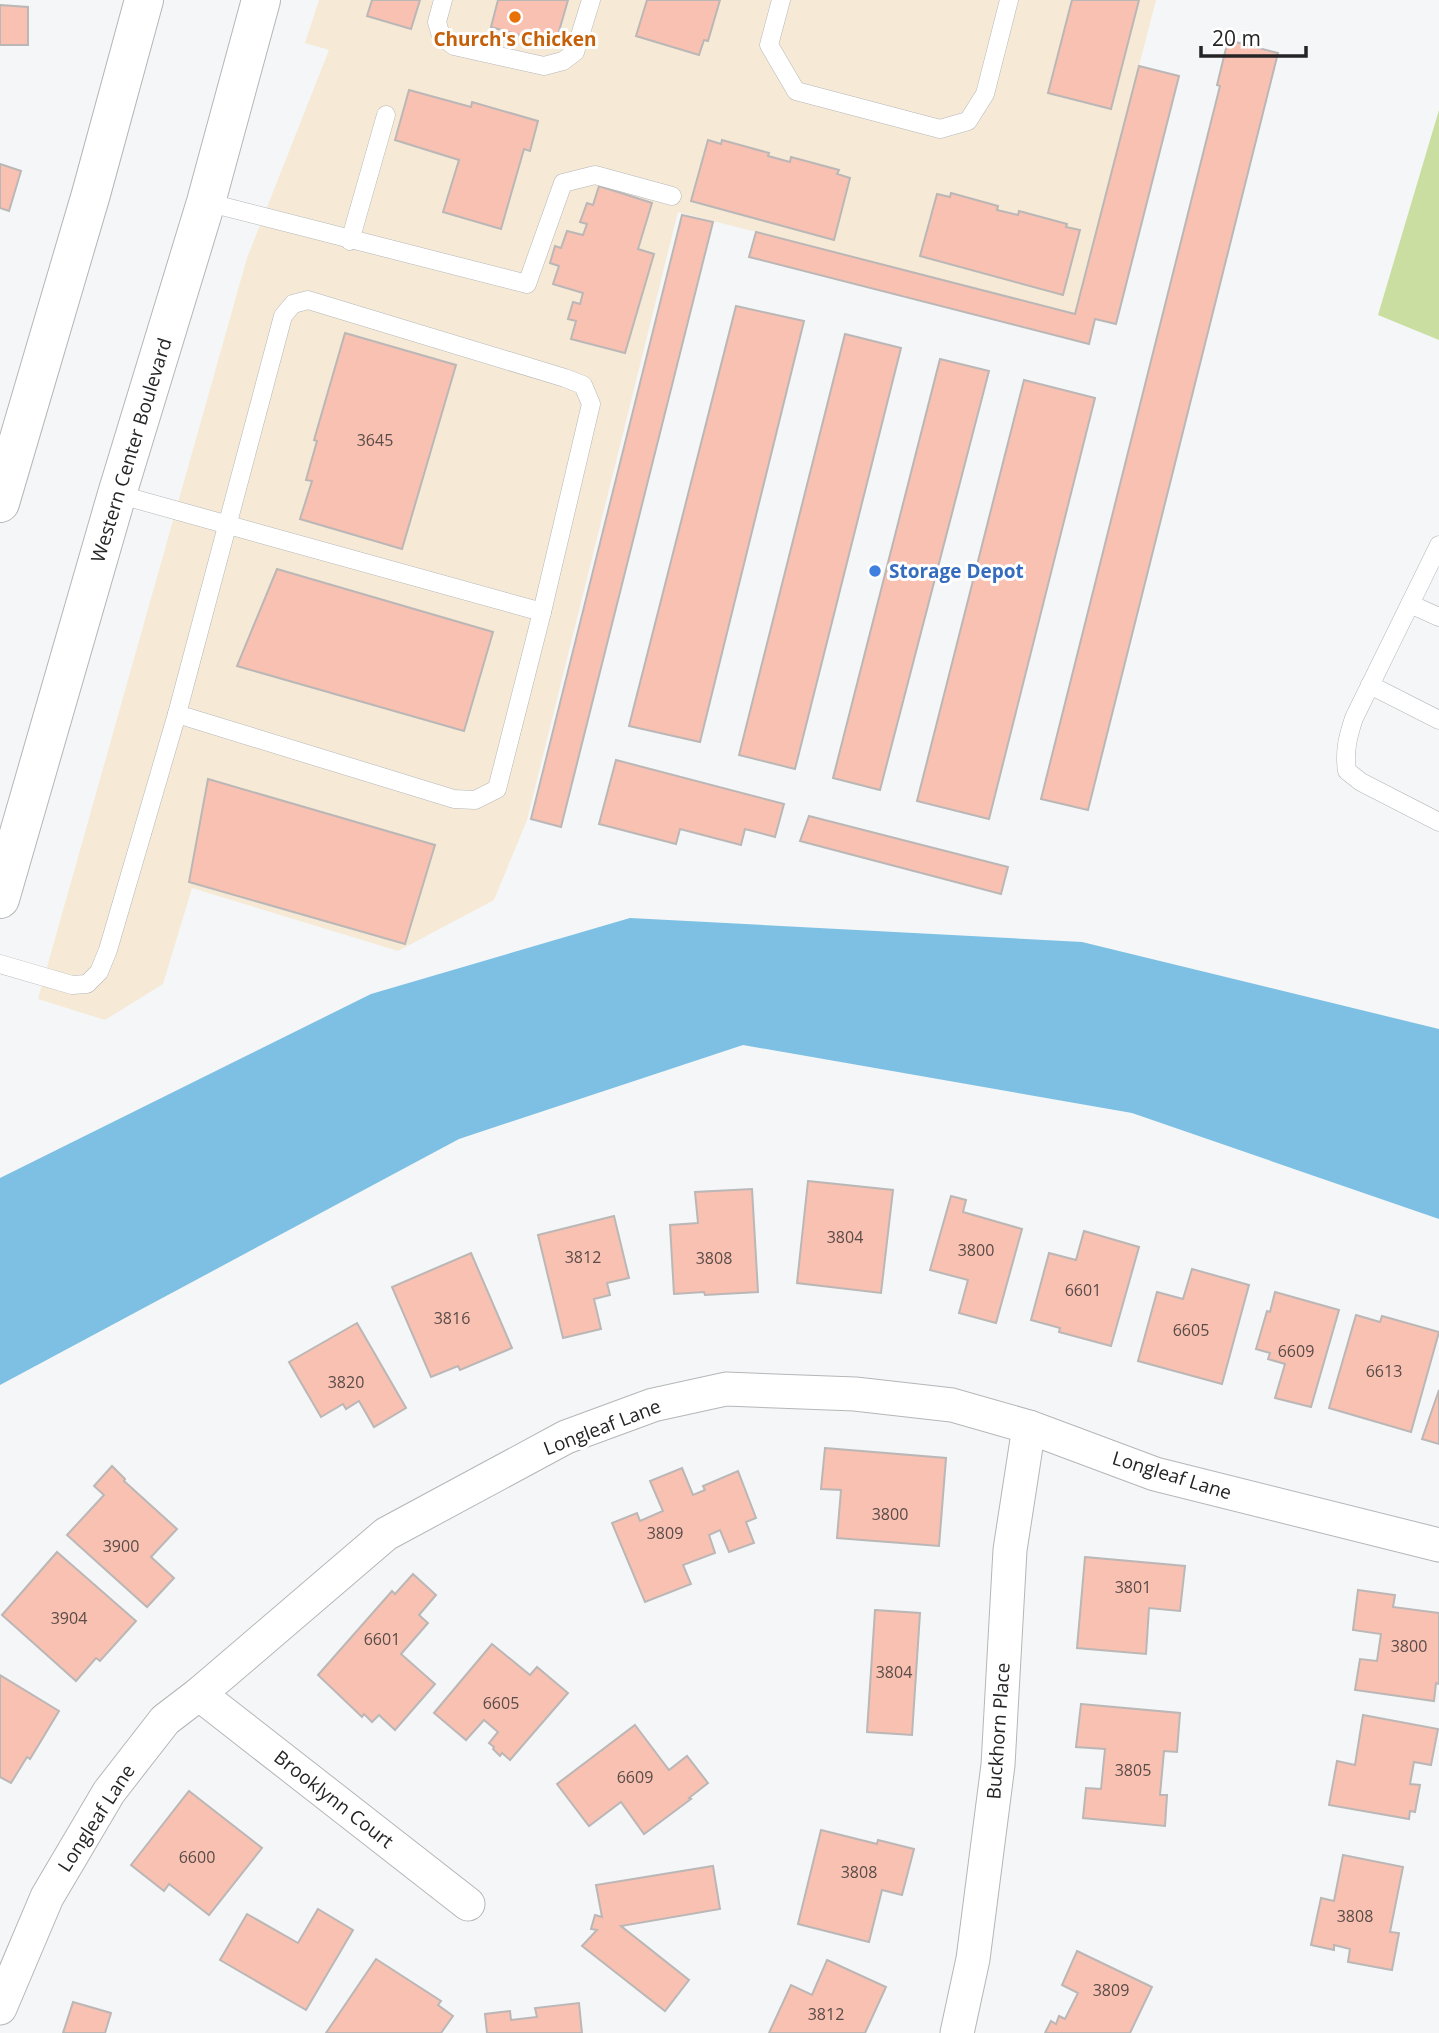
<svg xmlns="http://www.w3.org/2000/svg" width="1439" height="2033" font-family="'Open Sans',sans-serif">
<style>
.commercial{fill:#f6ead6}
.green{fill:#cbdea1}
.water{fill:#7dc0e4}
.building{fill:#f9c1b2;stroke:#bbb7b6;stroke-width:2}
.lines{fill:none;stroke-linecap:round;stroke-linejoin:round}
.lane-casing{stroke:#b4b6b8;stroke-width:19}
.street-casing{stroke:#b4b6b8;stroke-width:35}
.secondary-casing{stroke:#b4b6b8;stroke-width:40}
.lane{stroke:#fff;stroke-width:18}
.street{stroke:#fff;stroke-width:33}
.secondary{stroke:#fff;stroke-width:38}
.food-dot{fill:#e8710a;stroke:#fff;stroke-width:2.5}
.shop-dot{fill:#3f7fe0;stroke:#fff;stroke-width:2.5}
.labels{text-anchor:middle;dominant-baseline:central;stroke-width:6;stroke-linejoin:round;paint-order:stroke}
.number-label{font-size:16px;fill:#5a4c49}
.food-label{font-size:19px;font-weight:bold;fill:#c56008;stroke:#fff}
.street-label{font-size:19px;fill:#252526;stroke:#fff}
.shop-label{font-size:19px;font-weight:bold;fill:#366cbe;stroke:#fff;text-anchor:start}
</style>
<rect width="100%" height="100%" fill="#f4f6f8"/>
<polygon class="commercial" points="319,0 1156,0 1075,314 678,212 527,820 494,900 398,951 192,888 163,984 105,1020 38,999 247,258 329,50 305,43"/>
<polygon class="green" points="1439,110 1439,340 1378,315"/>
<polygon class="water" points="630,918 1082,942 1439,1029 1439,1219 1132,1113 743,1045 459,1139 0,1385 0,1178 371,994"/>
<g class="building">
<polygon points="372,0 420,0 411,29 367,16"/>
<polygon points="498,0 568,0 555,45 491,27"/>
<polygon points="647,0 720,0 708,41 704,40 699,55 636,36"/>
<polygon points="1072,0 1139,0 1111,109 1048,93"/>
<polygon points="0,5 28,7 28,45 0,45"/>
<polygon points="1228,40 1278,53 1088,810 1041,799 1220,86 1217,85"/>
<polygon points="1139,66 1179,76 1116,324 1095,319 1089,344 749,257 756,232 1075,314"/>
<polygon points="409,90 471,107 472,102 538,121 530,151 524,149 501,229 443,212 459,160 395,140"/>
<polygon points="708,140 721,144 722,140 769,153 768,156 790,162 791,157 839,170 837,174 850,178 834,240 691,201"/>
<polygon points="0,164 21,171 9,211 0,208"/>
<polygon points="599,186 652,203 638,249 654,254 625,353 571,339 576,321 568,319 573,302 580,304 583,293 553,284 559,266 550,263 555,246 561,248 567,231 583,235 587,224 580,222 587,203 593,205"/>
<polygon points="951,193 998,206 997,210 1018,215 1019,211 1067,224 1066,227 1080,230 1063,295 920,256 937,194 950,197"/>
<polygon points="682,215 713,222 561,827 531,819"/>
<polygon points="736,306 804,321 700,742 629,726"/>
<polygon points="345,333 456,365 402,549 300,519 312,481 306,480 317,441 314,440"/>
<polygon points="845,334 901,348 795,769 739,755"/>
<polygon points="940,359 989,371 880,790 833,778"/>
<polygon points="1024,380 1095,398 989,819 917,801"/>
<polygon points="277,569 493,632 464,731 237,666"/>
<polygon points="616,760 784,804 775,837 745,829 741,845 680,829 676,844 599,824"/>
<polygon points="208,779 435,845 405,944 189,882"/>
<polygon points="809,816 1008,867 1001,894 800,841"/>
<polygon points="808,1181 893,1190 881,1293 797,1283"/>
<polygon points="752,1189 758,1292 705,1295 704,1292 674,1294 670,1225 698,1223 695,1192"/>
<polygon points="951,1196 966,1200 963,1212 1022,1229 996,1323 959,1313 968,1280 930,1270"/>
<polygon points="614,1216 629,1278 607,1283 610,1295 594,1299 601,1329 563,1338 538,1235"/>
<polygon points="1084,1231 1139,1247 1111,1346 1059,1332 1060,1328 1031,1320 1049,1253 1076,1260"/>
<polygon points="471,1253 512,1348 460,1370 458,1366 431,1377 392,1287"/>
<polygon points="1192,1269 1249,1285 1222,1384 1138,1361 1157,1292 1183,1299"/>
<polygon points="1275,1292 1339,1310 1311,1407 1275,1398 1285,1364 1268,1359 1270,1353 1256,1349 1267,1311 1270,1312"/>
<polygon points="1356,1315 1380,1322 1382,1316 1439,1332 1411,1432 1329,1408"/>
<polygon points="357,1323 406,1408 374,1427 359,1401 346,1409 343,1404 321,1417 289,1362"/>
<polygon points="1439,1390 1439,1444 1422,1439"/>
<polygon points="825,1448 946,1458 939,1546 837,1538 841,1490 821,1489"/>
<polygon points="112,1466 125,1479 124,1481 177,1529 151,1557 174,1578 147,1607 67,1535 104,1495 94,1486"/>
<polygon points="682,1468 693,1495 705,1490 703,1486 738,1471 756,1518 746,1522 754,1543 729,1552 720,1530 709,1535 715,1553 683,1565 691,1584 645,1602 612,1523 637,1513 640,1521 663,1511 650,1481"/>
<polygon points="57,1552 136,1621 100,1661 96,1658 76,1681 2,1615"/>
<polygon points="1085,1557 1185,1566 1180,1611 1149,1608 1146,1654 1077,1648"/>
<polygon points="413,1574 436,1595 419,1615 428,1623 401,1654 435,1684 395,1730 379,1715 372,1722 364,1714 362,1717 318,1675 392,1591 395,1594"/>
<polygon points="1358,1590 1395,1595 1393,1607 1439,1613 1439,1684 1436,1683 1434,1701 1355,1690 1360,1659 1377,1661 1381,1634 1353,1630"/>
<polygon points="875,1610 920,1613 912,1735 867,1732"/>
<polygon points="492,1644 530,1675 537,1667 568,1693 510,1760 502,1753 500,1756 493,1749 494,1747 489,1743 498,1732 484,1720 466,1740 434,1713"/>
<polygon points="0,1675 59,1711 30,1759 27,1757 11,1783 0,1777"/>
<polygon points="1081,1704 1180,1713 1177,1752 1164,1751 1160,1795 1167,1795 1165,1826 1083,1818 1086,1788 1101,1789 1105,1749 1076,1747"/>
<polygon points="1363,1715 1438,1729 1431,1765 1414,1762 1410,1784 1420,1785 1415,1812 1410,1811 1409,1819 1329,1805 1337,1761 1355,1765"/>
<polygon points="635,1725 669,1770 687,1756 708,1783 689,1798 691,1799 644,1834 621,1802 589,1826 557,1784"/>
<polygon points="189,1791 262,1848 209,1915 169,1884 164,1891 131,1865"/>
<polygon points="821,1830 877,1844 878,1840 914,1849 902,1895 882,1890 869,1942 798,1924"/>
<polygon points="1343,1855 1403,1867 1390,1932 1399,1933 1392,1970 1348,1962 1350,1949 1334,1945 1334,1950 1311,1945 1321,1898 1334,1901"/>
<polygon points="713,1866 720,1909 621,1926 689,1980 665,2011 582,1946 597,1930 591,1929 595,1915 602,1917 596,1885"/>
<polygon points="318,1909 353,1930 306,2010 220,1960 247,1914 298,1943"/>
<polygon points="1077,1951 1152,1987 1130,2033 1045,2033 1051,2021 1056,2024 1059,2016 1065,2019 1078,1993 1062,1985"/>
<polygon points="376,1959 441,2001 438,2005 453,2016 441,2033 326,2033"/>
<polygon points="827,1960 886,1987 865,2033 769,2033 791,1985 812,1995"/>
<polygon points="73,2002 111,2013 105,2033 63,2033"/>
<polygon points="579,2003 582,2033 487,2033 485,2014 510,2011 511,2020 537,2017 535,2008"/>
</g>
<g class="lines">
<defs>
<g id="lane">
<polyline points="443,0 437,22 441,36 454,46 544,66 563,61 575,52 591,0"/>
<polyline points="781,0 769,45 796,91 940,129 968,121 985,94 1009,0"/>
<polyline points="206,202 527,284 563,183 595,175 672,196"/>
<polyline points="350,241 386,115"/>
<polygon points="308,300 565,378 583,385 591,404 542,612 497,789 475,800 454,799 177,714 283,316 293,304"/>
<polyline points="117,494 542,612"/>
<path d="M1439 545 1354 718C1348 736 1344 751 1347 771L1361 782 1439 822"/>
<polyline points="1410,604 1439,617"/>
<polyline points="1370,685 1439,720"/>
<polyline points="0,964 72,985 87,984 99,972 108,950 177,714"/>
</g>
<g id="street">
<polyline points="199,1694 468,1904"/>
<polyline points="0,2008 47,1897 109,1792 165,1720 199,1694 386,1534 566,1437 653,1405 726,1389 855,1394 952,1405 1029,1427 1155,1474 1439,1545"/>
<polyline points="957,2033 973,1959 998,1765 1010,1550 1029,1427"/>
</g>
<g id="secondary">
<polyline points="0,503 91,194 144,0"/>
<polyline points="0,899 117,494 206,202 261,0"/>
</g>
</defs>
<use href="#lane" class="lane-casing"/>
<use href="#street" class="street-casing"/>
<use href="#secondary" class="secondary-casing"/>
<use href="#lane" class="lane"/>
<use href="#street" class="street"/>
<use href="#secondary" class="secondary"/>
</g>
<circle class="food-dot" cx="515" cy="17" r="7"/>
<circle class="shop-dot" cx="875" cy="571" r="7"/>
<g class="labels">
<g class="number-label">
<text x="375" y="440">3645</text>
<text x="845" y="1237">3804</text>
<text x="976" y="1250">3800</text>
<text x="583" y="1257">3812</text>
<text x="714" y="1258">3808</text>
<text x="1083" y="1290">6601</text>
<text x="452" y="1318">3816</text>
<text x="1191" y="1330">6605</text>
<text x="1296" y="1351">6609</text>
<text x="1384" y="1371">6613</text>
<text x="346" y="1382">3820</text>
<text x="890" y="1514">3800</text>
<text x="665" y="1533">3809</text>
<text x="121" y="1546">3900</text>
<text x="1133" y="1587">3801</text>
<text x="69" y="1618">3904</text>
<text x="382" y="1639">6601</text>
<text x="1409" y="1646">3800</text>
<text x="894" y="1672">3804</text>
<text x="501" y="1703">6605</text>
<text x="1133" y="1770">3805</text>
<text x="635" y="1777">6609</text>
<text x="197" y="1857">6600</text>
<text x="859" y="1872">3808</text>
<text x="1355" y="1916">3808</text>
<text x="1111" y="1990">3809</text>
<text x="826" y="2014">3812</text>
</g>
<g class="food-label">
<text x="515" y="39">Church's Chicken</text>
</g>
<g class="street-label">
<text transform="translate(131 450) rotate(-73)">Western Center Boulevard</text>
<text transform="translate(602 1427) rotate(-21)">Longleaf Lane</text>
<text transform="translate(1172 1475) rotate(17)">Longleaf Lane</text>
<text transform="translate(998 1731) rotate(-86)">Buckhorn Place</text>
<text transform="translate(334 1799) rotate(38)">Brooklynn Court</text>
<text transform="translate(96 1818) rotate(-57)">Longleaf Lane</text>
</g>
<g class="shop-label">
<text x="889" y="571">Storage Depot</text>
</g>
</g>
<path d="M1201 46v10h105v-10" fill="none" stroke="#252526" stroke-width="3.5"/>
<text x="1212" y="46" font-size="21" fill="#252526" stroke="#ffffff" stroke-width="5" paint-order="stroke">20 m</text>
</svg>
